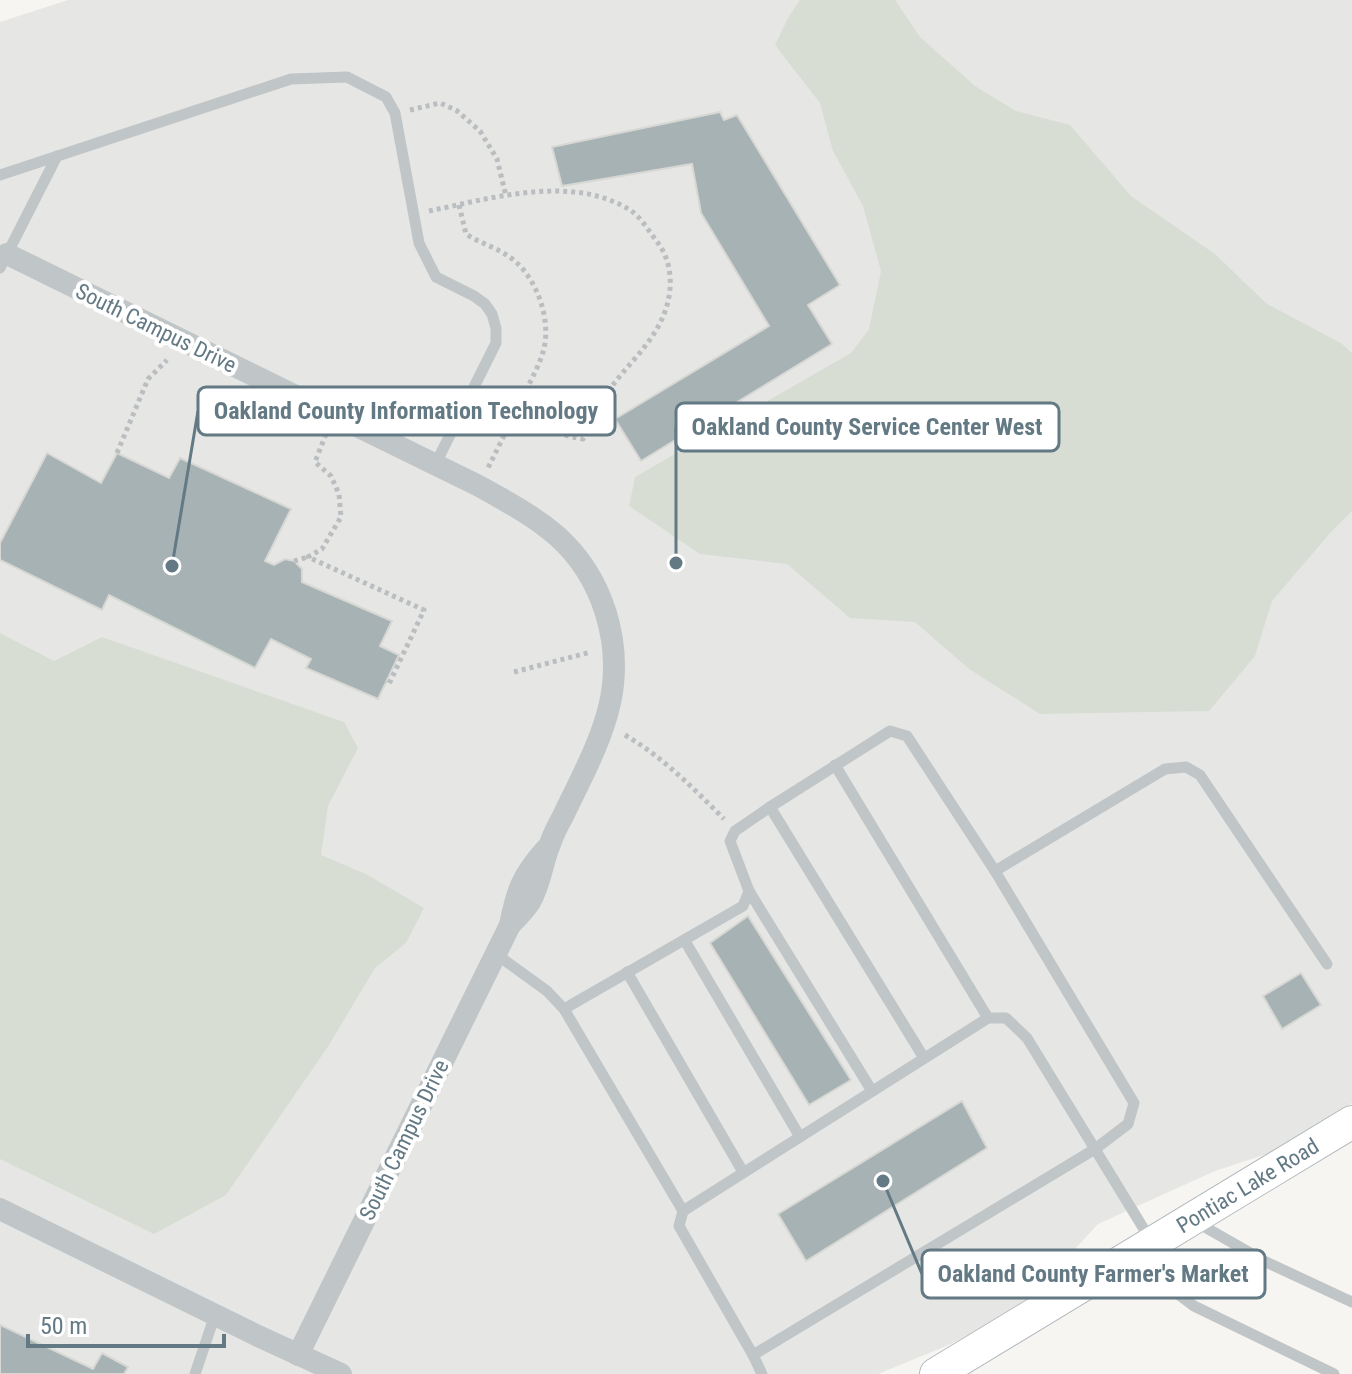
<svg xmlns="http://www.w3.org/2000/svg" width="1352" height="1374" font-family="'Roboto Condensed',sans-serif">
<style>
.built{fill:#e6e7e5}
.green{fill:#d7ddd3}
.building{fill:#a7b2b5;stroke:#d7d7d4;stroke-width:2}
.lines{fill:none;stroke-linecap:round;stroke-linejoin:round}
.secondary-casing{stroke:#b3babd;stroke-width:34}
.path{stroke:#babec0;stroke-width:5;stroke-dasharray:4 4;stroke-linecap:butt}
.lane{stroke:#c0c6c8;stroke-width:11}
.street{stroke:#c0c6c8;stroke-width:22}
.secondary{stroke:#fff;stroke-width:32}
.labels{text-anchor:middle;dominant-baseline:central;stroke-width:8;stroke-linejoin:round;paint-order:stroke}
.street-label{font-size:22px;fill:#637984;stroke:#fff}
.leader{fill:none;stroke:#637984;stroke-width:3}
.callout-dot{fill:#637984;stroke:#fff;stroke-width:3}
.callout{fill:#fff;stroke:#637984;stroke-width:3}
.callout-label{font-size:24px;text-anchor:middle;font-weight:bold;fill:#637984}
</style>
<rect width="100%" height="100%" fill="#f6f5f2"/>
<polygon class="built" points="68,0 1352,0 1352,1103 1273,1152 1215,1171 1098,1224 1037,1290 1009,1314 951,1344 878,1374 0,1374 0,22"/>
<g class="green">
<polygon points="800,0 895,0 920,37 975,86 1016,111 1070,125 1131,196 1215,254 1267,304 1341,343 1352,353 1352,511 1331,532 1272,601 1255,656 1209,711 1040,714 969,669 915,622 850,618 787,564 700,554 629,506 635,477 851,353 869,329 881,271 863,206 833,151 820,103 775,45 789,16"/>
<polygon points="0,633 54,661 102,637 344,722 358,748 328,806 321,855 366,874 424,908 406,943 375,968 329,1045 226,1195 154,1234 0,1159"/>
</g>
<g class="building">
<polygon points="720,112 724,120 737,115 840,285 808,305 832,344 641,461 615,419 769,326 701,213 692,164 562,186 552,147"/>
<polygon points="47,453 101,483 117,453 169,478 180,458 291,509 265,561 274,565 285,559 294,561 302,569 302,582 392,621 380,646 399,655 378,699 306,668 311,659 271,639 255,668 109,595 102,610 0,560 0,543"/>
<polygon points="748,916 851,1080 809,1105 710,943"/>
<polygon points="1301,973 1321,1005 1282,1029 1263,996"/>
<polygon points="962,1101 987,1148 806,1261 778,1214"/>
<polygon points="0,1325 93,1369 102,1353 128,1367 124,1374 0,1374"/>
</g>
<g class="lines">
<defs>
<g id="secondary">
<path id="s1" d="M936 1374 1352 1122"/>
</g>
</defs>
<use href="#secondary" class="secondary-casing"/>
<g class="path">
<polyline points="410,110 440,103 456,110 480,131 497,159 506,196"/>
<path d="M459 205 466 234C478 242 492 246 505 254 535 271 553 319 543 352 538 369 527 387 520 403"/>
<path d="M429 211C492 198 572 174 630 210 641 217 650 233 658 243 675 266 673 298 660 323 649 345 631 362 616 381 604 396 593 422 583 439 551 434 542 426 520 403L488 468"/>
<polyline points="326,434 315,462 331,476 339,494 341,517 322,549 308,557 424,610 389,684 386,682"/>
<polyline points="117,453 148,379 167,360"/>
<polyline points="294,561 308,557"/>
<polyline points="514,672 591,652"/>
<path d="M625 735C664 758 693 788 724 819"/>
</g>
<g class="lane">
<polyline points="0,175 291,79 347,77 386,97 395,113 419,243 436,277 474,296 485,304 492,314 496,328 496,343 435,465"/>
<polyline points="0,268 57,156"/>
<polyline points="835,765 988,1018"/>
<polyline points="770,807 924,1058"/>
<polyline points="995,871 1165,769 1186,767 1200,775 1327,964"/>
<polyline points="749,891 872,1091"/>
<polyline points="685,941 800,1137"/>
<polyline points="496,954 547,991 564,1009 683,1211 679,1226 753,1355 762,1374"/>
<polyline points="627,972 743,1172"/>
<polyline points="564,1009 743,906 749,891 730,841 735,831 770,807 890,731 907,736 995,871 1134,1103 1128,1124 1095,1149 753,1355"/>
<polyline points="683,1211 988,1018 1006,1018 1027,1038 1150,1239"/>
<polyline points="1196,1222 1266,1262 1352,1302"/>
<polyline points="1133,1260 1194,1306 1334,1374"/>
<polyline points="195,1374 215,1315"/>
</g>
<g class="street">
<path d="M7 254 479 486C506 501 534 516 557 536 603 577 623 643 610 703 601 743 580 780 563 816 558 825 553 835 550 844 542 863 541 883 530 902 525 910 517 918 510 925L298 1355"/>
<path d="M510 925C517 890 522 876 546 849"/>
<polyline points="0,1209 258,1336 341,1374"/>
</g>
<use href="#secondary" class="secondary"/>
</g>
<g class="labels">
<g class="street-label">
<text transform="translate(156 328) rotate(26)">South Campus Drive</text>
<text transform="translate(404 1140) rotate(-64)">South Campus Drive</text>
<text stroke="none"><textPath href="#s1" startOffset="364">Pontiac Lake Road</textPath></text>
</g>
</g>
<path class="leader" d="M172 566L198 411M676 563L676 427M883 1181L922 1274"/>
<g class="callout-dot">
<circle cx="172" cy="566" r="8"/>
<circle cx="676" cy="563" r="8"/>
<circle cx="883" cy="1181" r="8"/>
</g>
<g class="callout">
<rect x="198" y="387" width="417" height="48" rx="8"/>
<rect x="676" y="403" width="383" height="48" rx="8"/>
<rect x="922" y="1250" width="343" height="48" rx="8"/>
</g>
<g class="callout-label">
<text x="406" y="419">Oakland County Information Technology</text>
<text x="867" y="435">Oakland County Service Center West</text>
<text x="1093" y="1282">Oakland County Farmer's Market</text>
</g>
<path d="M28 1334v12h196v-12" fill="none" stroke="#637984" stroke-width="4"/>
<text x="40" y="1334" font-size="24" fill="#637984" stroke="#ffffff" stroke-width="6" paint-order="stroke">50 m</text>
</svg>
